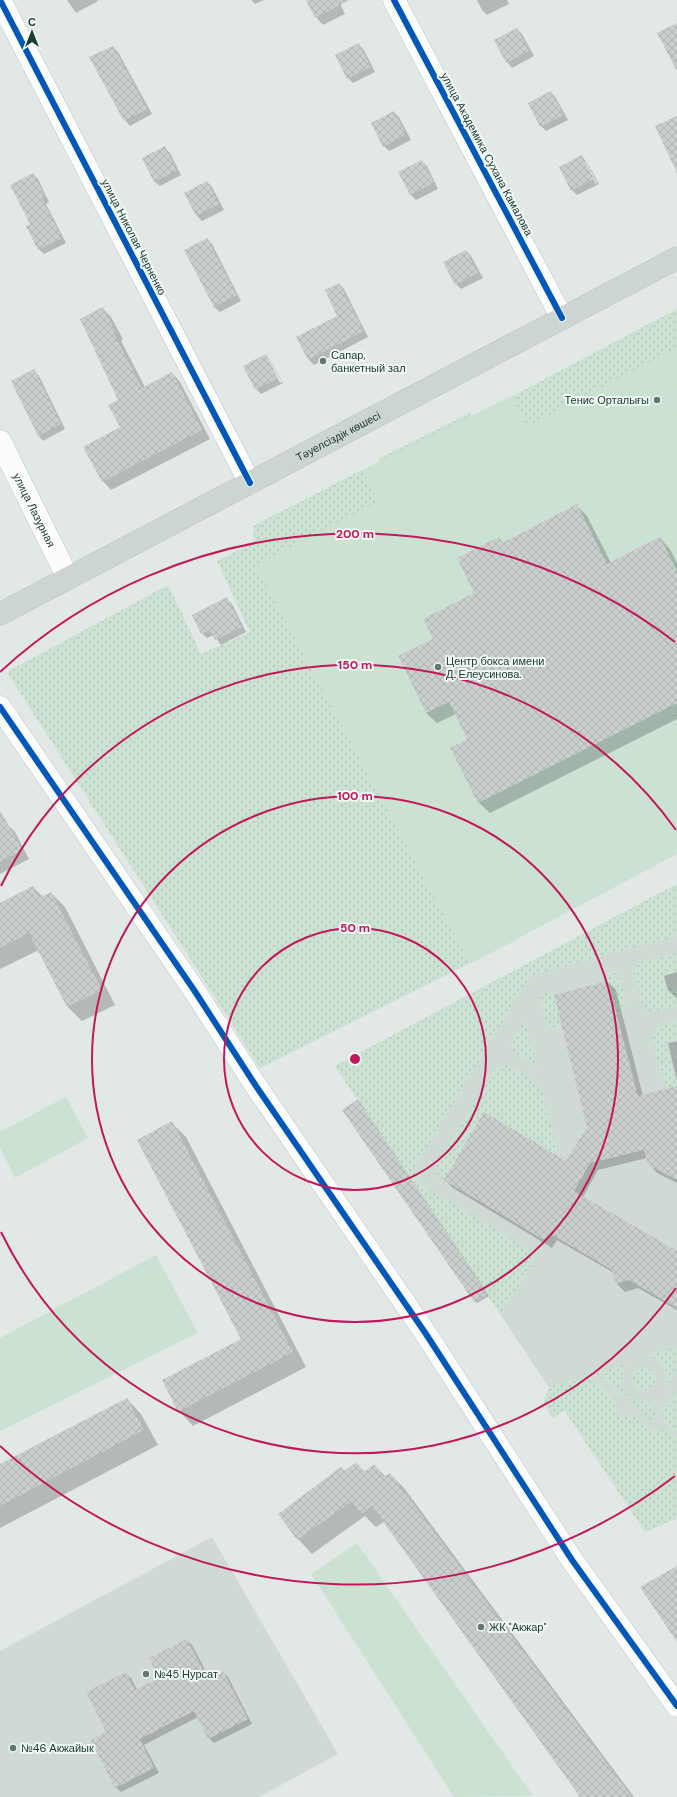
<svg xmlns="http://www.w3.org/2000/svg" width="677" height="1797" font-family="'DM Sans',sans-serif">
<style>
.built{fill:#d0dad5}
.grass{fill:url(#grass-dots)}
.park{fill:#cbe2d2}
.shadow{fill:#0003;fill-rule:evenodd}
.building{fill:url(#building-cross-hatch)}
.lines{fill:none;stroke-linecap:round;stroke-linejoin:round}
.minor-casing{stroke:#bfc5c2;stroke-width:23}
.major-casing{stroke:#bbc5c2;stroke-width:23}
.minor{stroke:#fbfcfb;stroke-width:22}
.major{stroke:#cdd5d3;stroke-width:22}
.cycleway-casing{stroke:#f0f8f4;stroke-width:8}
.cycleway{stroke:#0057b8;stroke-width:6}
.ring{fill:none;stroke:#c2185b;stroke-width:2}
.poi-dot{fill:#647873;stroke:#f0f8f4;stroke-width:1.5}
.labels{text-anchor:middle;dominant-baseline:central;stroke-width:4;stroke-linejoin:round;paint-order:stroke}
.street-label{font-size:11px;fill:#203b35;stroke:#f0f8f4}
.poi-label{font-size:11px;fill:#203b35;stroke:#f0f8f4;text-anchor:start}
.centre{fill:#c2185b;stroke:#f0f8f4;stroke-width:2}
.ring-label{font-size:12px;text-anchor:middle;font-weight:bold;fill:#c2185b;stroke:#f0f8f4;stroke-width:4;stroke-linejoin:round;paint-order:stroke}
</style>
<defs>
<pattern id="grass-dots" width="8" height="8" patternUnits="userSpaceOnUse"><rect width="8" height="8" fill="#cbe2d2"/><path d="M2 2h.1M6 6h.1" fill="none" stroke="#aec3b5" stroke-width="1.8" stroke-linecap="round"/></pattern>
<pattern id="building-cross-hatch" width="8" height="8" patternUnits="userSpaceOnUse"><rect width="8" height="8" fill="#cacfcd"/><path d="M0 0l8 8M0 8l8-8" fill="none" stroke="#adb3b1"/></pattern>
</defs>
<rect width="100%" height="100%" fill="#e2e8e5"/>
<g class="built">
<polygon points="677,884 677,1518 645,1532 335,1066"/>
<polygon points="212,1537 338,1754 259,1797 0,1797 0,1651"/>
</g>
<g class="grass">
<polygon points="677,309 677,348 513,441 492,407"/>
<polygon points="470,413 478,428 386,476 378,459"/>
<polygon points="362,470 378,502 514,941 260,1068 7,672 168,585 201,654 250,632 217,561 254,542 253,526"/>
<path d="M677 884V936L531 975 418 1161C416 1169 415 1177 420 1184L533 1252 534 1261 501 1315 335 1066Z"/>
<path d="M677 952V971L663 975 667 990 677 988V1007L657 1012 649 1011C639 1003 635 977 635 964Z"/>
<path d="M614 971C620 976 628 1001 626 1010L617 1014 606 974Z"/>
<polygon points="547,992 554,995 562,1027 549,1031 541,998 543,994"/>
<path d="M524 1020 537 1066C507 1047 504 1051 524 1020Z"/>
<path d="M677 1022V1040L667 1043 677 1087 666 1089C663 1079 649 1039 654 1031 658 1025 670 1024 677 1022Z"/>
<polygon points="503,1064 507,1064 541,1087 559,1157 484,1112 444,1180 437,1175 436,1166 495,1069"/>
<path d="M677 1347V1365L672 1385 668 1384C670 1368 662 1361 648 1356Z"/>
<path d="M628 1363C619 1374 618 1386 628 1396L626 1399 596 1373Z"/>
<circle cx="644" cy="1379" r="11"/>
<polygon points="587,1375 615,1399 614,1407 617,1414 622,1417 633,1414 651,1430 657,1432 663,1429 664,1432 677,1437 677,1518 645,1532 565,1410 553,1418 543,1403 549,1387"/>
<polygon points="675,1392 677,1393 677,1432 664,1425 661,1409 666,1405"/>
<polygon points="632,1401 642,1402 651,1401 656,1417 651,1420 631,1402"/>
</g>
<g class="park">
<polygon points="677,348 677,854 470,964 255,565 378,502 362,470 512,396 527,426"/>
<polygon points="66,1097 88,1138 15,1178 0,1147 0,1132"/>
<polygon points="156,1255 198,1333 0,1431 0,1338"/>
<polygon points="357,1543 533,1796 454,1797 311,1574"/>
</g>
<g class="shadow">
<polygon points="67,0 97,0 98,1 76,13"/>
<polygon points="251,0 264,0 255,4"/>
<polygon points="307,0 338,0 345,14 323,25 316,17"/>
<polygon points="477,0 507,0 509,4 487,15 482,10"/>
<polygon points="517,29 522,34 534,56 512,68 507,62"/>
<polygon points="358,45 364,50 375,72 353,83 348,78"/>
<polygon points="113,47 118,52 152,114 130,126 125,120"/>
<polygon points="551,93 556,98 568,120 546,131 541,126"/>
<polygon points="394,112 399,117 411,140 389,151 384,146"/>
<polygon points="165,148 170,153 181,175 160,186 154,181"/>
<path d="M582 157 587 162 599 184 577 195 572 190ZM584 161H586L597 183 596 184Z"/>
<polygon points="421,161 427,166 438,189 416,200 411,195 400,173"/>
<polygon points="33,174 38,179 49,202 46,204 66,243 44,254 39,249 31,225"/>
<polygon points="207,182 212,187 224,210 202,221 197,216 185,193"/>
<polygon points="207,239 212,244 241,301 220,312 214,307 185,250"/>
<polygon points="466,251 471,256 483,278 461,289 456,284"/>
<polygon points="339,284 344,289 368,337 314,365 309,360 297,337 339,316"/>
<polygon points="103,309 111,317 123,339 121,341 145,387 172,373 180,382 210,439 111,490 103,481 121,427 120,400"/>
<path d="M266 356 271 361 283 383 261 394 256 389ZM268 360H270L282 382 280 383Z"/>
<polygon points="34,371 39,376 65,429 43,441 38,435"/>
<polygon points="577,506 587,516 611,563 660,538 670,549 677,563 677,719 490,813 479,803 452,748 469,739 456,714 437,723 426,713 435,640 476,594 499,538 503,543"/>
<polygon points="226,599 232,604 246,632 221,645 214,635 207,638 202,633"/>
<polygon points="7,824 15,832 29,859 0,874 0,828"/>
<polygon points="33,887 43,897 51,893 65,907 115,1005 82,1021 68,1007 39,950 0,969 0,904"/>
<polygon points="677,972 677,997 676,998 668,990 664,976"/>
<polygon points="608,982 616,990 643,1096 677,1087 677,1183 657,1173 649,1164 647,1158 598,1170 583,1197 677,1252 677,1310 638,1288 625,1292 617,1284 614,1273 557,1240 552,1248 453,1188 445,1180 566,1162 588,1127"/>
<polygon points="677,1041 677,1081 668,1043"/>
<polygon points="360,1103 489,1296 477,1303 475,1301"/>
<polygon points="172,1123 186,1137 306,1367 193,1426 179,1411 242,1339"/>
<polygon points="127,1399 141,1414 158,1445 0,1528 0,1466"/>
<polygon points="356,1463 365,1472 374,1465 386,1477 390,1474 404,1488 634,1797 581,1797 384,1522 376,1527 365,1516 312,1554 298,1539 280,1514"/>
<polygon points="187,1640 192,1645 210,1679 223,1672 228,1677 252,1724 214,1743 209,1738 198,1717 144,1745 159,1773 121,1792 116,1787 108,1732 125,1673 131,1678 137,1690 160,1679"/>
</g>
<g class="building">
<polygon points="306,0 350,0 315,18"/>
<polygon points="677,23 677,71 657,33"/>
<polygon points="517,28 529,51 506,63 494,40"/>
<polygon points="359,43 371,67 347,79 335,55"/>
<polygon points="113,46 147,109 124,121 89,57"/>
<polygon points="551,91 564,115 540,127 528,103"/>
<polygon points="394,111 406,134 383,147 371,123"/>
<polygon points="677,116 677,173 655,126"/>
<polygon points="165,146 177,170 154,182 142,158"/>
<polygon points="582,155 594,179 571,191 559,167"/>
<polygon points="422,160 434,183 410,195 398,172"/>
<polygon points="33,173 45,196 42,198 62,238 38,250 26,226 30,224 10,185"/>
<polygon points="207,181 219,204 196,216 184,193"/>
<polygon points="207,238 237,295 214,307 184,250"/>
<polygon points="466,250 478,273 455,285 443,262"/>
<polygon points="339,283 364,331 308,360 296,337 337,316 325,290"/>
<polygon points="103,307 115,331 113,332 142,388 172,372 202,430 102,482 83,447 120,427 108,405 118,400 80,319"/>
<polygon points="266,354 278,378 255,390 243,366"/>
<polygon points="34,369 61,424 38,436 11,381"/>
<polygon points="577,504 607,564 660,537 677,571 677,703 478,803 450,748 467,739 449,702 426,713 398,656 433,639 423,619 474,593 457,558 499,537 502,543"/>
<polygon points="227,597 242,627 215,640 210,630 201,634 192,615"/>
<polygon points="0,810 22,850 0,862"/>
<polygon points="33,886 39,898 51,892 102,990 67,1007 29,933 0,948 0,903"/>
<polygon points="608,981 638,1096 677,1086 677,1180 648,1165 644,1150 590,1163 574,1191 677,1251 677,1308 629,1280 616,1284 612,1270 549,1233 544,1240 444,1180 484,1112 566,1161 587,1127 554,995"/>
<polygon points="358,1099 487,1294 474,1302 342,1110"/>
<polygon points="172,1121 293,1352 178,1412 162,1380 241,1339 137,1140"/>
<polygon points="127,1398 144,1430 0,1506 0,1464"/>
<polygon points="356,1462 364,1472 374,1464 384,1477 390,1473 632,1797 580,1797 372,1506 361,1514 352,1501 297,1540 278,1514 341,1467 345,1471"/>
<polygon points="677,1566 677,1642 640,1587"/>
<polygon points="187,1639 208,1679 223,1671 248,1719 208,1739 194,1711 140,1739 154,1768 115,1788 91,1740 106,1732 86,1692 126,1672 135,1690 159,1678 149,1658"/>
</g>
<g class="lines">
<defs>
<g id="minor">
<polyline points="0,0 250,483"/>
<polyline points="394,0 562,318"/>
<path id="s1" d="M0 441 68 578"/>
<polyline points="0,707 194,990 256,1086 426,1334 572,1560 677,1706"/>
</g>
<g id="major">
<path id="s2" d="M0 614 677 258"/>
</g>
</defs>
<use href="#minor" class="minor-casing"/>
<use href="#major" class="major-casing"/>
<use href="#minor" class="minor"/>
<use href="#major" class="major"/>
<defs>
<g id="cycleway">
<polyline points="0,0 250,483"/>
<polyline points="394,0 562,318"/>
<polyline points="0,707 194,990 256,1086 426,1334 572,1560 677,1706"/>
</g>
</defs>
<use href="#cycleway" class="cycleway-casing"/>
<use href="#cycleway" class="cycleway"/>
</g>
<g class="ring">
<circle cx="355" cy="1059" r="131"/>
<circle cx="355" cy="1059" r="263"/>
<path d="M676 1288A394 394 0 0 1 1 1232M1 886A394 394 0 0 1 676 830"/>
<path d="M675 1476A525 525 0 0 1 0 1446M0 672A525 525 0 0 1 675 642"/>
</g>
<g class="poi-dot">
<circle cx="323" cy="361" r="4"/>
<circle cx="657" cy="400" r="4"/>
<circle cx="438" cy="667" r="4"/>
<circle cx="481" cy="1627" r="4"/>
<circle cx="146" cy="1674" r="4"/>
<circle cx="13" cy="1748" r="4"/>
</g>
<g class="labels">
<g class="street-label">
<text transform="translate(487 154) rotate(62)">улица Академика Сухана Камалова</text>
<text transform="translate(134 237) rotate(63)">улица Николая Черненко</text>
<text stroke="none"><textPath href="#s2" startOffset="382">Тәуелсіздік көшесі</textPath></text>
<text stroke="none"><textPath href="#s1" startOffset="77">улица Лазурная</textPath></text>
</g>
<g class="poi-label">
<text x="331" y="355">Сапар,<tspan x="331" dy="13">банкетный зал</tspan></text>
<text x="649" y="400" text-anchor="end">Тенис Орталығы</text>
<text x="446" y="661">Центр бокса имени<tspan x="446" dy="13">Д. Елеусинова.</tspan></text>
<text x="489" y="1627">ЖК "Акжар"</text>
<text x="154" y="1674">№45 Нурсат</text>
<text x="21" y="1748">№46 Акжайык</text>
</g>
</g>
<circle cx="355" cy="1059" r="6" class="centre"/>
<g class="ring-label">
<text x="355" y="538">200 m</text>
<text x="355" y="669">150 m</text>
<text x="355" y="800">100 m</text>
<text x="355" y="932">50 m</text>
</g>
<g transform="translate(32 32)" stroke="#f0f8f4" stroke-width="3" paint-order="stroke">
<path d="M0-3L7 15L0 10L-7 15Z" fill="#203b35"/>
<text y="-6" font-size="11" font-weight="bold" text-anchor="middle" fill="#203b35">С</text>
</g>
</svg>
